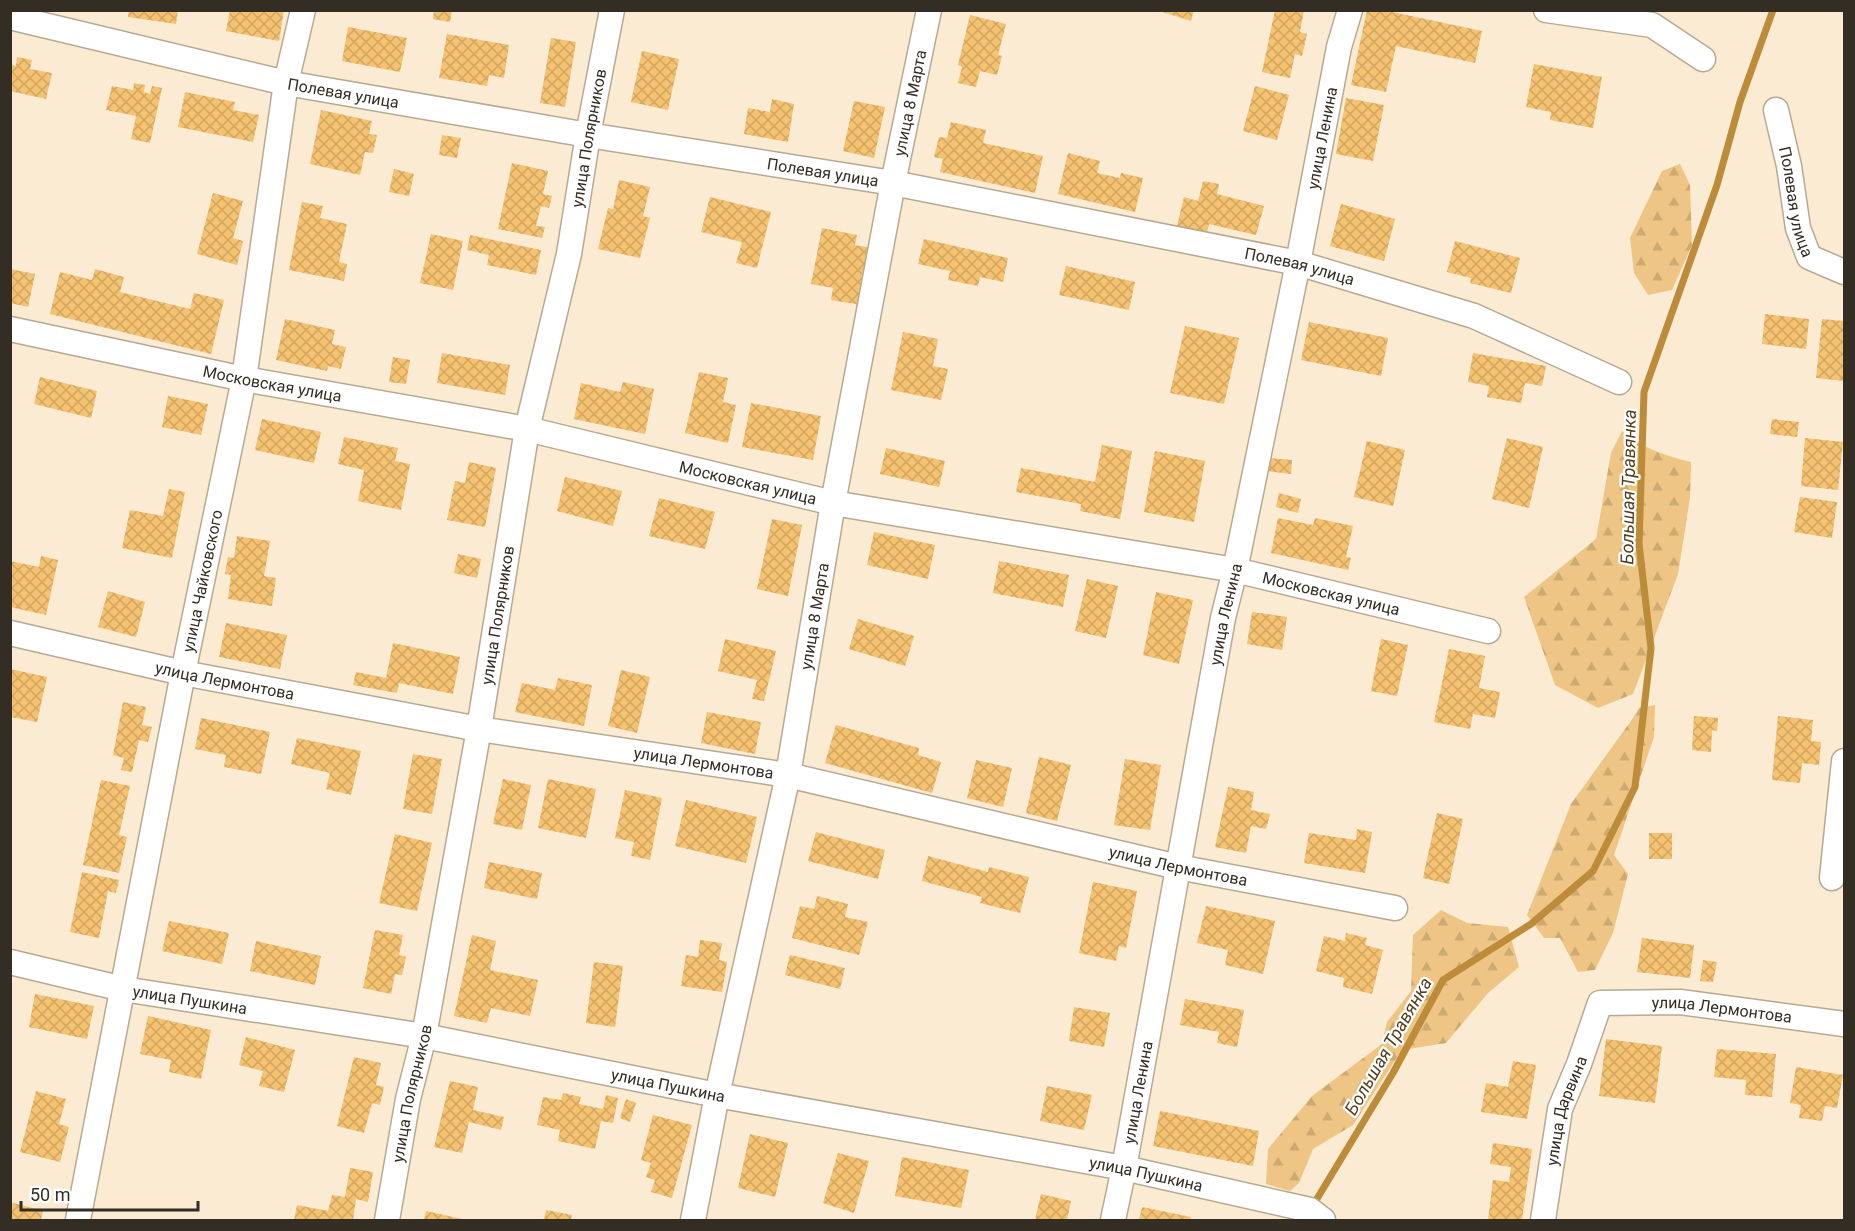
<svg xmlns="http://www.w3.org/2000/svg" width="1855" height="1231" font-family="Roboto,sans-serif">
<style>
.forest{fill:url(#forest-firs)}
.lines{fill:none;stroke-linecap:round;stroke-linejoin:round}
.stream{stroke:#bc8c3a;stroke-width:7}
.building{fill:url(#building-cross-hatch)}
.minor-casing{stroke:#b8a992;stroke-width:27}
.minor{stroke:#fff;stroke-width:24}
.labels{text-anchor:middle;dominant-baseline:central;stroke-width:4.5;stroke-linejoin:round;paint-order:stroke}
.street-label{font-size:16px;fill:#332d24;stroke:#fff}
.water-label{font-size:18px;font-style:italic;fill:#543f1d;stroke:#fff}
</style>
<defs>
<pattern id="forest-firs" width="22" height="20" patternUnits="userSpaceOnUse" patternTransform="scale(1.5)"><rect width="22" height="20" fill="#eec584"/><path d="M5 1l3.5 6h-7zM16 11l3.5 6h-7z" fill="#cdaa72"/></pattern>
<pattern id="building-cross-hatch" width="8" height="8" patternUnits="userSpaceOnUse" patternTransform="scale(1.5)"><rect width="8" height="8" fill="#f4c271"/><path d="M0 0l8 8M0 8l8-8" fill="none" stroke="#d2a762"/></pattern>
</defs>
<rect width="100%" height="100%" fill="#fbebd3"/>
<g class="forest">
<polygon points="1680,164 1690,185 1692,245 1672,290 1648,295 1634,273 1630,238 1662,171"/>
<path d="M1622 431C1642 448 1666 456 1691 462L1690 498 1678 574 1633 694 1598 708 1555 685 1524 597 1596 539 1611 453Z"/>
<polygon points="1655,705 1654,737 1614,855 1628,874 1613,933 1595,970 1578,972 1560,938 1544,938 1527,915 1571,804 1633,718 1639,708"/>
<polygon points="1441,910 1467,923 1508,927 1519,967 1488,993 1446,1043 1402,1050 1353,1125 1313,1149 1299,1183 1290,1191 1266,1184 1268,1149 1312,1096 1382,1044 1387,1022 1411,991 1413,935"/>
</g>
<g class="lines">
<polyline class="stream" points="1312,1207 1393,1073 1443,980 1531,924 1593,871 1635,787 1651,648 1639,544 1644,392 1717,185 1740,102 1773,10"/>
</g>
<g class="building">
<polygon points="129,10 178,10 176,24 128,17"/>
<polygon points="230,10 284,10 279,41 226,31"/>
<polygon points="434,10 452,10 450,22 433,19"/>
<polygon points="1156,10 1194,10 1191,21"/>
<polygon points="1275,10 1304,10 1300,32 1307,34 1302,56 1295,54 1290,78 1262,72"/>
<polygon points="1367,10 1383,10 1482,31 1475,63 1396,46 1386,92 1351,85"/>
<polygon points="970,15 1006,24 998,55 1002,56 997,75 980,71 976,87 958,83 962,67 958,65"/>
<polygon points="348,27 407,38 400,72 342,61"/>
<polygon points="447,34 509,45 504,78 489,75 487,86 439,78"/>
<polygon points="551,38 576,42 565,107 540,103"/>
<polygon points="642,51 679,59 668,110 631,102"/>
<polygon points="17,57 32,60 30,69 52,73 46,99 10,91 10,64 16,66"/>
<polygon points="1534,64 1602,77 1593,128 1550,120 1551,112 1526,107"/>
<polygon points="134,83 145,85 144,92 150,94 152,86 162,88 150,143 131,139 136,116 106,110 112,86 133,90"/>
<polygon points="1255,86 1289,95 1277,140 1243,131"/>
<polygon points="185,92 235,102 233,110 259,115 253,142 178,127"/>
<polygon points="1346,98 1384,105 1373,161 1336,154"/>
<polygon points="772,99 794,104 788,142 744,134 748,108 770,112"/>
<polygon points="854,101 885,107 874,158 843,151"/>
<polygon points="321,110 372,121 369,134 377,135 373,153 365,152 360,175 310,164"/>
<polygon points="951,122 986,130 983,143 1043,156 1035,193 940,172 943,159 934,157 939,137 947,138"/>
<polygon points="442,135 461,138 457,158 439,155"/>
<polygon points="1068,153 1100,161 1097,173 1120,178 1121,173 1143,178 1135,212 1058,194"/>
<polygon points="512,163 548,171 543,194 552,196 549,208 541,206 536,226 545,227 542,238 498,229"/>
<polygon points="394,169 414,174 409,196 389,192"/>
<polygon points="619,180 650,187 643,216 650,218 640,258 598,249 608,208 613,209"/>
<polygon points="1203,181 1219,184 1217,194 1264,206 1256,235 1209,224 1207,233 1177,226 1184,197 1198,201"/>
<polygon points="213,193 243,201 233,238 243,241 237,265 197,254"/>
<polygon points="710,197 771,212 757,268 736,263 742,242 701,232"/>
<polygon points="302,202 323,206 320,218 347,224 339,262 347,264 344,281 289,270"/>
<polygon points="1341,204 1395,219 1384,261 1330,246"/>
<polygon points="822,228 857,235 855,245 872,248 861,305 831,300 833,288 811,284"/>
<polygon points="431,234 463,241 453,290 420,283"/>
<polygon points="470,235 541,250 536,275 487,265 489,255 467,250"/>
<polygon points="924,239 1008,258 1003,282 980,277 978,286 948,280 950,271 918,264"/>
<polygon points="1455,241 1520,258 1511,293 1470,283 1471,278 1447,272"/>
<polygon points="1066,266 1135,282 1129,310 1059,295"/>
<polygon points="10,269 35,274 28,307 10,303"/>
<polygon points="95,269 124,277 120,292 190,309 194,293 224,300 211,354 50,314 60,272 92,280"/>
<polygon points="1765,314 1809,319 1806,349 1762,344"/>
<polygon points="285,319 335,330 332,344 346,347 341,369 328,366 327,371 276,360"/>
<polygon points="1822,319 1844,321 1844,381 1816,378"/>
<polygon points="1309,322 1388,338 1381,376 1301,360"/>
<polygon points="1185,326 1239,338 1224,404 1170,393"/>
<polygon points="903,332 938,339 933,366 948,369 941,400 891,390"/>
<polygon points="442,353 510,365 505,395 437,383"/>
<polygon points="1473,353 1546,366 1542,386 1525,383 1521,403 1487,397 1489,386 1468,382"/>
<polygon points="393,357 410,360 406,384 389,382"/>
<polygon points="699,372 728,378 723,402 736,405 728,443 685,433"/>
<polygon points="40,377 97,391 91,418 34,404"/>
<polygon points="623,382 654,389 645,434 574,419 581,383 620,392"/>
<polygon points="168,396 208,404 201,435 162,427"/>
<polygon points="751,403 821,416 813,460 742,447"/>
<polygon points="262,419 321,432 314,463 255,450"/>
<polygon points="1772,419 1799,422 1797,437 1770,434"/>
<polygon points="344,437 398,448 395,461 410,464 401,510 358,501 364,470 338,464"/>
<polygon points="1507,438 1543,447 1529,508 1492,499"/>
<polygon points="1805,438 1843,442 1838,490 1801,486"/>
<polygon points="1367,441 1405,450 1393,506 1354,497"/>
<polygon points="1102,445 1132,451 1120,519 1080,511 1081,504 1016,492 1021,468 1095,482"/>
<polygon points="886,448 945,461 939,487 880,474"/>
<polygon points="1155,451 1205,461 1194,522 1144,512"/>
<polygon points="1269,458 1292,460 1291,474 1267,471"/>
<polygon points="469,462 496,468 485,527 447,520 455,481 465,483"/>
<polygon points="565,477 622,491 613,526 557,511"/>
<polygon points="169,489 185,492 172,558 122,548 130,510 163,516"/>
<polygon points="1279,493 1301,499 1298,513 1276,507"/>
<polygon points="1800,497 1837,502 1832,538 1794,532"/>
<polygon points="659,498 715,512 705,549 649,536"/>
<polygon points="1278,518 1313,525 1315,518 1353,526 1346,557 1351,558 1348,570 1271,553"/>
<polygon points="772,519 802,525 788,596 757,589"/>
<polygon points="874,532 935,545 928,579 867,565"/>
<polygon points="237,536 270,541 264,576 276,578 272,606 228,599 231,575 225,574 228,557 234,558"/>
<polygon points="458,554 481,559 477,578 454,573"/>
<polygon points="41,556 58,560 46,615 10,607 10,561 39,567"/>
<polygon points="999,561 1069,575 1063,607 993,593"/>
<polygon points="1087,579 1118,586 1106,638 1075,631"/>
<polygon points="108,591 145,602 136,637 98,627"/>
<polygon points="1156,592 1193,600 1179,664 1143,655"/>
<polygon points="1252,612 1287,617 1282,650 1247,644"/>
<polygon points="858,619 914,636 905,666 849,649"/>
<polygon points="226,623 287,635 280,669 219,657"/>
<polygon points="725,639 776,651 764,701 752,699 757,680 718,671"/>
<polygon points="1381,639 1408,645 1397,696 1371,691"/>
<polygon points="393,643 460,657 453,694 399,683 397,693 353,685 356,672 386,678"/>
<polygon points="1449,649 1485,656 1479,688 1500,692 1495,718 1473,714 1470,729 1434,722"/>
<polygon points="10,669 47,677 37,722 10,717"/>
<polygon points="621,670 650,677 637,733 608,726"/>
<polygon points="558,678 592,685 584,726 515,712 522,683 555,690"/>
<polygon points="123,702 146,707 142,725 152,727 148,742 139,740 132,772 121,770 124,758 113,755"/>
<polygon points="707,712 761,722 755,754 701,743"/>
<polygon points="1694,716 1718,718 1717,731 1712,730 1711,752 1692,750"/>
<polygon points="1778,716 1813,720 1811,741 1821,742 1819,765 1802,763 1800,783 1772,780"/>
<polygon points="201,718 270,732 261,774 224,767 226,755 195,749"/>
<polygon points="836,725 919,748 918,755 941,762 932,793 825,763"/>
<polygon points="297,738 361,751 351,795 326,789 330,773 291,764"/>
<polygon points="413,754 442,759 432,814 403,809"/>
<polygon points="1039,757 1071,765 1057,821 1026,813"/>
<polygon points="1125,759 1161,765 1150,830 1114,825"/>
<polygon points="976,760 1012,768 1003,807 967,798"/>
<polygon points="503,779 531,785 522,830 493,824"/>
<polygon points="548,779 596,789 586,838 538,828"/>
<polygon points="101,780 130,786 119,835 127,837 119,873 83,865"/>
<polygon points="1228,787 1254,792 1251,810 1270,814 1266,829 1251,826 1246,853 1215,847"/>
<polygon points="625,790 662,798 650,860 631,856 634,842 615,838"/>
<polygon points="686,800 757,817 746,863 675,846"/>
<polygon points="1437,813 1463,819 1449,884 1423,878"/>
<polygon points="1357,829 1372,832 1365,873 1304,863 1309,833 1356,840"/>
<polygon points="816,832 885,850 878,879 808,861"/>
<rect x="1649" y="833" width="23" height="26"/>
<polygon points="395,834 432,843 417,911 379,903"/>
<polygon points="928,856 988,872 989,867 1029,877 1020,913 980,903 982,897 922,881"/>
<polygon points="489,862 542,873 537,899 484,888"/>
<polygon points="82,872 119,880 116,893 108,891 99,938 70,932"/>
<polygon points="1093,882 1137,891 1126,948 1119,946 1116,961 1079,953"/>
<polygon points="817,896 848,904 845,917 868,922 859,955 792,938 800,906 814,909"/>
<polygon points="1206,906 1275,921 1263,974 1225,965 1228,950 1197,943"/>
<polygon points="169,921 229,933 222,964 162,951"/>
<polygon points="375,930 403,935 399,955 406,957 402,975 395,974 391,994 363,988"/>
<polygon points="1346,933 1367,938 1365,945 1383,950 1372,994 1343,987 1344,978 1316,971 1324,936 1345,941"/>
<polygon points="472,935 496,941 490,970 538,980 530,1016 491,1008 487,1023 454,1016"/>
<polygon points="1642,938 1694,945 1690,978 1637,972"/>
<polygon points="700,940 722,943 719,960 727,962 722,992 681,986 686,955 698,957"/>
<polygon points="256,941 321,956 315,985 250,971"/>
<polygon points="790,955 845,968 840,989 785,975"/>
<polygon points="1703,960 1717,962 1713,982 1700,981"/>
<polygon points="594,962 623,966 615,1027 586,1023"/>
<polygon points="35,994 94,1006 87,1039 29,1027"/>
<polygon points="1185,999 1244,1010 1237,1047 1217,1043 1219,1032 1180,1025"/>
<polygon points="1074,1007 1110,1013 1104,1047 1069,1041"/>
<polygon points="148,1016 211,1030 201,1079 169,1072 171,1060 140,1054"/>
<polygon points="246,1037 295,1050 284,1092 259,1086 263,1071 239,1065"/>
<polygon points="1606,1039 1662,1046 1655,1103 1599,1096"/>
<polygon points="1717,1049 1776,1054 1772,1097 1745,1095 1746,1080 1714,1077"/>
<polygon points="354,1057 381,1063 376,1085 384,1087 380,1105 372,1103 364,1133 337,1126"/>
<polygon points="1513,1061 1536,1065 1527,1119 1481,1112 1486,1083 1508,1087"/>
<polygon points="1796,1067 1843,1075 1837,1108 1825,1106 1822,1121 1799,1118 1801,1105 1790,1103"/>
<polygon points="450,1081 478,1087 473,1110 504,1117 501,1130 469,1122 462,1153 434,1147"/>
<polygon points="1047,1086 1092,1095 1084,1130 1040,1121"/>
<polygon points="36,1091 66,1099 59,1124 69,1127 60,1162 20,1152"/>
<polygon points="563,1093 581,1097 579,1104 603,1109 606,1095 618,1098 613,1123 601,1121 595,1149 558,1141 560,1130 537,1125 543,1097 561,1100"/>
<polygon points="626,1099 636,1103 630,1122 620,1118"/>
<polygon points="1160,1111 1259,1131 1253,1166 1153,1146"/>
<polygon points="653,1115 692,1125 672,1198 651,1192 655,1180 646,1177 651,1163 641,1160"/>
<polygon points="750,1134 788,1143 775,1197 738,1188"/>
<polygon points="1493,1143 1532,1149 1522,1220 1488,1220 1493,1180 1509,1182 1511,1167 1490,1164"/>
<polygon points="838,1153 869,1161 854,1213 823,1203"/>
<polygon points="902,1157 969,1170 961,1208 895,1196"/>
<polygon points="350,1168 373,1172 368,1202 356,1199 353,1220 294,1220 297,1205 328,1211 332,1195 345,1197"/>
<polygon points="1041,1194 1071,1201 1067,1220 1035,1220"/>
<polygon points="10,1202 43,1211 41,1220 10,1220"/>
<polygon points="1142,1207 1191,1217 1190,1220 1139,1220"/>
<polygon points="546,1210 572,1215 571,1220 544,1220"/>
<polygon points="426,1211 462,1219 461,1220 424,1220"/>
</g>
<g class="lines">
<defs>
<g id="minor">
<polyline points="1546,10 1652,25 1703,59"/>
<path id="s1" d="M10 17 286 83 588 135 893 183 1298 263 1474 316 1619 382"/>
<path id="s2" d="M1776 110 1789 166 1798 228 1809 257 1844 272"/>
<path id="s3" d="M10 329 244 379 527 429 833 503 1235 570 1488 631"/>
<path id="s4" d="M10 633 183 673 479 729 788 775 1178 867 1395 908"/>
<polyline points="1832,878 1844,761"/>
<path id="s5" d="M10 962 123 989 424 1036 717 1095 1124 1168 1310 1210 1323 1220"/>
<path id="s6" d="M78 1220 183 673 244 379 286 83 303 10"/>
<path id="s7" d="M387 1220 408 1099 424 1036 479 729 527 429 569 254 588 135 612 10"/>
<path id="s8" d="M693 1220 717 1095 788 775 833 503 893 183 929 10"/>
<path id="s9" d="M1113 1220 1124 1168 1223 618 1235 570 1298 263 1339 47 1350 10"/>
<path id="s10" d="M1543 1220 1560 1109 1579 1064 1600 1003 1680 1002 1844 1024"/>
</g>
</defs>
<use href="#minor" class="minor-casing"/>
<use href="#minor" class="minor"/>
</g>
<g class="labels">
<g class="street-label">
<text stroke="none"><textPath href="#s1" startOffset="342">Полевая улица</textPath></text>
<text stroke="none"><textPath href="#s8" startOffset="1138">улица 8 Марта</textPath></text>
<text stroke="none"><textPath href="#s7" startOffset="1101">улица Полярников</textPath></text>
<text stroke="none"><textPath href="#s9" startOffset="1102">улица Ленина</textPath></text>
<text stroke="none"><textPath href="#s1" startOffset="828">Полевая улица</textPath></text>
<text stroke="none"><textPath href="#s2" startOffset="94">Полевая улица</textPath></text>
<text stroke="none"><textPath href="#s1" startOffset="1314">Полевая улица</textPath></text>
<text stroke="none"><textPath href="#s3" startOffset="268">Московская улица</textPath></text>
<text stroke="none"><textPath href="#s3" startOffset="754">Московская улица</textPath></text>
<text stroke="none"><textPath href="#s6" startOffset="651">улица Чайковского</textPath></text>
<text stroke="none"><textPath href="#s3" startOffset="1348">Московская улица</textPath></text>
<text stroke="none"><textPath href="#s9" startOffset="616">улица Ленина</textPath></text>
<text stroke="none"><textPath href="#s7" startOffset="615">улица Полярников</textPath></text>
<text stroke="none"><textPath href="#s8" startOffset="616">улица 8 Марта</textPath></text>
<text stroke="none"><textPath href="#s4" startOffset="220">улица Лермонтова</textPath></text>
<text stroke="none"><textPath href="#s4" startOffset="706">улица Лермонтова</textPath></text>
<text stroke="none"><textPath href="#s4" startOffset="1192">улица Лермонтова</textPath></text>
<text stroke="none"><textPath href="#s5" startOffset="184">улица Пушкина</textPath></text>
<text stroke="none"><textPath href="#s10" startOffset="348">улица Лермонтова</textPath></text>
<text stroke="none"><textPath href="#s5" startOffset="670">улица Пушкина</textPath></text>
<text stroke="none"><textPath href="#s9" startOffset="130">улица Ленина</textPath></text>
<text stroke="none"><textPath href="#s7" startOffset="129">улица Полярников</textPath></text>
<text stroke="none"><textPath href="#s10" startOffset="112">улица Дарвина</textPath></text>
<text stroke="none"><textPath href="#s5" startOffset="1156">улица Пушкина</textPath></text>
</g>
<g class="water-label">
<text transform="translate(1628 487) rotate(-89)">Большая Травянка</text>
<text transform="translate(1388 1046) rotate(-60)">Большая Травянка</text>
</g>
</g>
<rect width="1855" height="1231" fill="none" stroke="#332d24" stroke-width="24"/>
<path d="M21 1201v9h177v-9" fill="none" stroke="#332d24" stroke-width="3"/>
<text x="30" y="1201" font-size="18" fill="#332d24" stroke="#ffffff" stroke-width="4.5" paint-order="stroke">50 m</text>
</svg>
